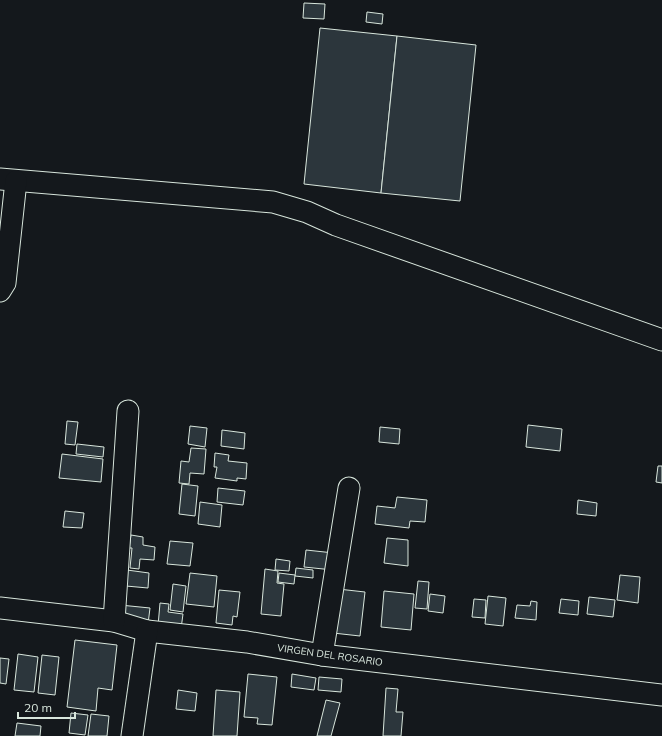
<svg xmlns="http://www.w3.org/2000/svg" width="662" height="736" font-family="Mulish,sans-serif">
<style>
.building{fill:#2c363c;stroke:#d8e6dc}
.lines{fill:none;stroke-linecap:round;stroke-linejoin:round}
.minor-casing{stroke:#d8e6dc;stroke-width:23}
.minor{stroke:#14181c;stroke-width:21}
.labels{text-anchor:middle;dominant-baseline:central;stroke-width:3;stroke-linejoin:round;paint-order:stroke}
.street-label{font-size:10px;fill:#d8e6dc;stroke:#14181c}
</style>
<rect width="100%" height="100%" fill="#14181c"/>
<g class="building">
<polygon points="304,3 325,4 324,19 303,18"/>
<polygon points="367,12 383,14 382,24 366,22"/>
<polygon points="320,28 397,36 381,193 304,184"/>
<polygon points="397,36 476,45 460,201 381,193"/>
<polygon points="67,421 78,422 75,445 65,444"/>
<polygon points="528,425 562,429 560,451 526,447"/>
<polygon points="190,426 207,428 205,447 188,444"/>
<polygon points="380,427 400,429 399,444 379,442"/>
<polygon points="222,430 245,433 244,449 221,446"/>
<polygon points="77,444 104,447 103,457 76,454"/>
<polygon points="191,448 206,449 204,474 190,473 189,484 179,483 181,461 189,462"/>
<polygon points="215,453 229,455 228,461 247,463 246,479 237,478 237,481 215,478 217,467 214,467"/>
<polygon points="62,454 103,459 101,482 59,478"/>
<polygon points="658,466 662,466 662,483 656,482"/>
<polygon points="182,484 198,486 195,516 179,514"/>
<polygon points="218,488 245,491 243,505 217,502"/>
<polygon points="397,497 427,500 425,522 410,521 409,528 375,524 377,506 395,508"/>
<polygon points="578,500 597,503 596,516 577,514"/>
<polygon points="200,502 222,505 220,527 198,524"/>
<polygon points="65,511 84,513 82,528 63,527"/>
<polygon points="131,535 143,537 143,545 155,547 154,560 140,559 139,569 130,568 132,548 129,548"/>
<polygon points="387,538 408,540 408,566 384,563"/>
<polygon points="170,541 193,543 190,566 167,564"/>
<polygon points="306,550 334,553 333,570 304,567"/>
<polygon points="276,559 290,561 289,571 275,570"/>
<polygon points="296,568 313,570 313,578 295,576"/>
<polygon points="265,569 278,571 277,583 284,584 281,616 261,614"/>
<polygon points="127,570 149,573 148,588 126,586"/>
<polygon points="190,573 217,576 214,607 186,604"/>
<polygon points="279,573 295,575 294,584 278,582"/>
<polygon points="620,575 640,577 638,603 617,600"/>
<polygon points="418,581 429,582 427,609 415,608"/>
<polygon points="173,584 186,586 183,612 170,610"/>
<polygon points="338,589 365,592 360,636 333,633"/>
<polygon points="219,590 240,592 237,617 233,616 232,625 216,623"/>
<polygon points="384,591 414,594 411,630 381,627"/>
<polygon points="430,594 445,596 443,613 428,611"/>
<polygon points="488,596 506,598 503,626 485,624"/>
<polygon points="589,597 615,600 613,617 587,614"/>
<polygon points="474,599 486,600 485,618 472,617"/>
<polygon points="561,599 579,601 578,615 559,613"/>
<polygon points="531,601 537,602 536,620 515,618 517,605 530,606"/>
<polygon points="160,603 169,604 168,612 183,614 181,629 158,626"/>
<polygon points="120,605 150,608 148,624 119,621"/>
<polygon points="75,640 117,645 112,690 98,688 96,711 67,707"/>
<polygon points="18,654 38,657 34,692 14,690"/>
<polygon points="42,655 59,657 55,695 38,693"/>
<polygon points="0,658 9,659 6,684 0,683"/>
<polygon points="248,674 277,677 272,725 257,724 258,718 244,717"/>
<polygon points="292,674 316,678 314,690 291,687"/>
<polygon points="319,677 342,679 341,692 318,690"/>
<polygon points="386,688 398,689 396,712 403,712 401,736 383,736"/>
<polygon points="178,690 197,693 195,711 176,709"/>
<polygon points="216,690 240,692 237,736 213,736"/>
<polygon points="326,700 340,703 331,736 317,736"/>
<polygon points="71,713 88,715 85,735 69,733"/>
<polygon points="91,714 109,716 107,736 88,736"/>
<polygon points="17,723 41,726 40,736 15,736"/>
</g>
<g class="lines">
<defs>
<g id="minor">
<polyline points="0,179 273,202 307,212 336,225 662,340"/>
<polyline points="0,291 5,283 16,181"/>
<polyline points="0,608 114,621 147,631 247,642 322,655 662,695"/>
<polyline points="114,621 128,411"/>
<polyline points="322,655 349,488"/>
<polyline points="132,736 147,631"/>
</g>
</defs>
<use href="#minor" class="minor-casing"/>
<use href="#minor" class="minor"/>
</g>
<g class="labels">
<g class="street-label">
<text transform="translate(330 655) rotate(8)">VIRGEN DEL ROSARIO</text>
</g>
</g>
<path d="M18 712v6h57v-6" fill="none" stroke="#d8e6dc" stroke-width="2"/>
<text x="24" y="712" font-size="12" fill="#d8e6dc" stroke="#14181c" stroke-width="3" paint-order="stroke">20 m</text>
</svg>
